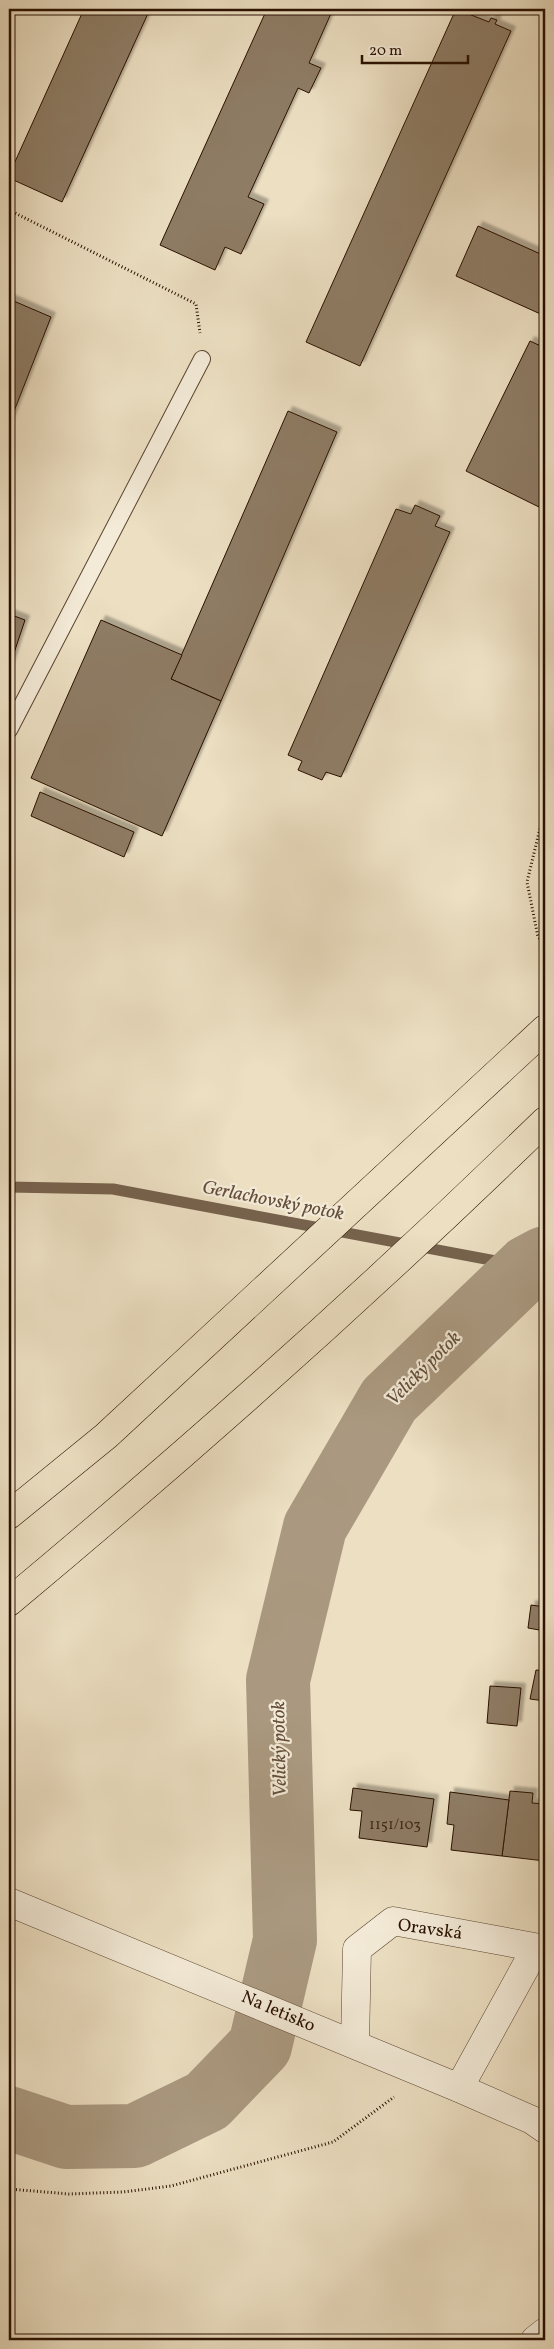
<svg xmlns="http://www.w3.org/2000/svg" width="554" height="2349" font-family="Vollkorn,serif">
<style>
.lines{fill:none;stroke-linecap:round;stroke-linejoin:round}
.stream{stroke:#76624d;stroke-width:11}
.river{stroke:#aa9980;stroke-width:64}
.building{fill:#8e7c65;stroke:#291000;filter:url(#shadow)}
.service-casing{stroke:#5a4430;stroke-width:18}
.minor-casing{stroke:#5a4430;stroke-width:29}
.tertiary-casing{stroke:#5a4430;stroke-width:29}
.motorway-casing{stroke:#291000;stroke-width:29}
.path{stroke:#291000;stroke-width:3;stroke-dasharray:1 2.5;stroke-linecap:butt}
.service{stroke:#f3ead7;stroke-width:16}
.minor{stroke:#f3ead7;stroke-width:28}
.tertiary{stroke:#f3ead7;stroke-width:28}
.motorway{stroke:#ecdfc2;stroke-width:28}
.labels{text-anchor:middle;dominant-baseline:central;stroke-width:4.5;stroke-linejoin:round;paint-order:stroke}
.number-label{font-size:15px;fill:#422b19}
.street-label{font-size:18px;fill:#291000;stroke:#f3ead7}
.water-label{font-size:19px;font-style:italic;fill:#634e3a;stroke:#f3ead7}
</style>
<defs>
<filter id="shadow"><feDropShadow dx="4.5" dy="-4.5" stdDeviation="1" flood-color="#0004"/></filter>
</defs>
<rect width="100%" height="100%" fill="#ecdfc2"/>
<filter id="stains"><feTurbulence type="fractalNoise" baseFrequency=".004" numOctaves="4"/><feColorMatrix values="0 0 0 0 .2 0 0 0 0 .09 0 0 0 0 .02 0 0 0 .5 -.17"/></filter>
<radialGradient id="worn" r=".72"><stop offset=".6" stop-color="#630" stop-opacity="0"/><stop offset="1" stop-color="#630" stop-opacity=".3"/></radialGradient>
<g class="lines">
<polyline class="stream" points="9,1187 113,1189 528,1267"/>
<polyline class="river" points="9,2118 66,2137 135,2136 207,2101 260,2046 285,1940 278,1680 315,1527 389,1400 528,1267 545,1258"/>
</g>
<g class="building">
<polygon points="84,9 150,9 62,202 9,178 9,175"/>
<polygon points="267,9 333,9 309,63 321,68 309,93 298,88 248,197 264,204 241,254 225,247 215,270 160,245"/>
<polygon points="456,9 489,22 491,18 497,20 495,24 511,31 360,366 306,342"/>
<polygon points="478,226 545,256 545,316 456,276"/>
<polygon points="9,299 51,317 9,424"/>
<polygon points="530,341 545,348 545,493 539,507 466,471"/>
<polygon points="288,411 337,432 221,701 171,679"/>
<polygon points="415,505 440,516 435,526 450,532 341,777 326,772 322,780 298,770 302,761 288,755 396,509 411,514"/>
<polygon points="9,614 25,620 9,668"/>
<polygon points="101,620 182,655 171,679 221,701 162,836 31,778"/>
<polygon points="40,792 134,832 124,857 31,816"/>
<polygon points="531,1605 545,1607 545,1631 528,1628"/>
<polygon points="536,1670 545,1671 545,1701 530,1699"/>
<polygon points="490,1686 521,1688 517,1726 487,1723"/>
<polygon points="353,1788 434,1799 427,1847 359,1838 362,1811 350,1810"/>
<polygon points="510,1791 533,1793 532,1803 545,1804 545,1861 502,1856"/>
<polygon points="450,1792 509,1800 502,1856 451,1850 454,1825 447,1824"/>
</g>
<g class="lines">
<defs>
<polyline id="service" points="9,730 202,359"/>
<g id="minor">
<polyline points="355,2044 357,1949 393,1921 545,1949"/>
<polyline points="459,2088 536,1948"/>
<polyline points="535,2340 545,2332"/>
</g>
<polyline id="tertiary" points="9,1902 459,2088 532,2120 545,2129"/>
<g id="motorway">
<polyline points="9,1515 106,1436 545,1029"/>
<path d="M9 1602C194 1448 373 1288 545 1121"/>
</g>
</defs>
<use href="#service" class="service-casing"/>
<use href="#minor" class="minor-casing"/>
<use href="#tertiary" class="tertiary-casing"/>
<use href="#motorway" class="motorway-casing"/>
<g class="path">
<polyline points="9,210 196,304 200,333"/>
<polyline points="545,816 542,820 527,882 538,937 545,944"/>
<polyline points="9,2189 69,2194 123,2192 171,2186 333,2142 394,2097"/>
</g>
<use href="#service" class="service"/>
<use href="#minor" class="minor"/>
<use href="#tertiary" class="tertiary"/>
<use href="#motorway" class="motorway"/>
</g>
<g class="labels">
<g class="number-label">
<text x="395" y="1825">1151/103</text>
</g>
<g class="street-label">
<text transform="translate(430 1930) rotate(8)">Oravská</text>
<text transform="translate(278 2012) rotate(23)">Na letisko</text>
</g>
<g class="water-label">
<text transform="translate(273 1201) rotate(11)">Gerlachovský potok</text>
<text transform="translate(424 1369) rotate(-45)">Velický potok</text>
<text transform="translate(280 1749) rotate(-91)">Velický potok</text>
</g>
</g>
<rect width="554" height="2349" fill="none" stroke="#ecdfc2" stroke-width="30"/>
<rect x="10" y="10" width="534" height="2329" fill="none" stroke="#291000" stroke-width="2.5"/>
<rect x="15" y="15" width="524" height="2319" fill="none" stroke="#291000"/>
<path d="M362 55v8h106v-8" fill="none" stroke="#291000" stroke-width="2.5"/>
<text x="369" y="55" font-size="15" fill="#291000" stroke="#f3ead7" stroke-width="4" paint-order="stroke">20 m</text>
<rect width="100%" height="100%" filter="url(#stains)"/>
<rect width="100%" height="100%" fill="url(#worn)"/>
</svg>
